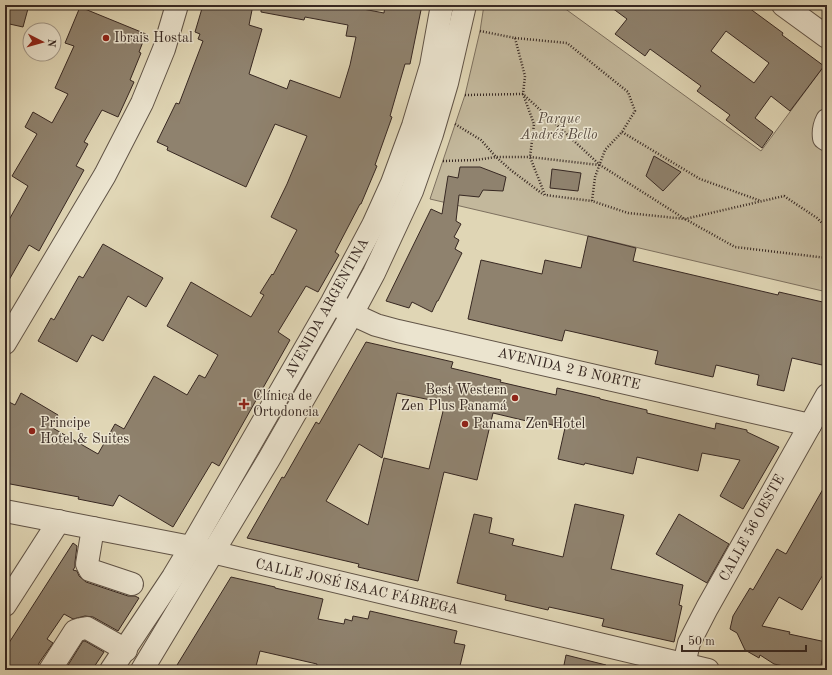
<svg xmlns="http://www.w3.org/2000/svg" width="832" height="675" font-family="'Old Standard TT',serif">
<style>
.green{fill:#c3b89c;stroke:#7d705f}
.building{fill:#8f826e;stroke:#372822;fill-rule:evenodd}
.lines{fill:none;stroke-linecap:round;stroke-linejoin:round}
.minor-casing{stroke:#615447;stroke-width:24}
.path{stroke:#372822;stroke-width:2.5;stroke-dasharray:1 2;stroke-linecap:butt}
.minor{stroke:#ebe4cf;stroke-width:22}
.poi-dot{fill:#8f2418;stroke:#ebe4cf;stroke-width:1.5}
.labels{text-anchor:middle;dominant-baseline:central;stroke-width:3;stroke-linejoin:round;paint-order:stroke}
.poi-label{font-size:14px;fill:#372822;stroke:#ebe4cf;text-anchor:start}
.park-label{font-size:14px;font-style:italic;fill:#5a4c40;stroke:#ebe4cf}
.street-label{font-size:14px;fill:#372822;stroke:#ebe4cf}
</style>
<rect width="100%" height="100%" fill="#e0d6b5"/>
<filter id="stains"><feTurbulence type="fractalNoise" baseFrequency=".005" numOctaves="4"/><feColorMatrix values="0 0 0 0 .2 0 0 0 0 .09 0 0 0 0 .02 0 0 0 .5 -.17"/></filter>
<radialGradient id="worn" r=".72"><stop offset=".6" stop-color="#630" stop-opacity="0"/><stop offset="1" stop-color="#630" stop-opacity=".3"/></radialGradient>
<polygon class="green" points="484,5 560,5 761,151 827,62 827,292 430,199 465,95 480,31"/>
<g class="building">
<polygon points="5,5 29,5 23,27 5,23"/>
<polygon points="203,5 253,5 249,25 262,29 249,74 287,89 290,80 340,98 350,65 356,37 346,36 348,25 305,17 304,20 261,12 261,5 342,5 384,13 385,5 422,5 410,64 405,64 390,116 392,117 375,165 377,166 361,204 360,204 335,252 339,255 318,292 306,286 278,332 290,340 219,466 212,462 173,527 119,495 113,506 78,499 79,497 5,483 5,400 15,405 21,393 58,415 51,427 98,454 115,424 124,429 154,376 187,395 199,375 205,378 218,355 167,326 191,282 251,317 264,295 260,293 272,274 273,275 297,230 271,217 287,184 307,136 275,124 246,187 167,150 168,147 157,142 176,103 179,104 203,41 198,39 200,34 195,32"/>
<path d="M608 5H745L783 33 782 35 824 66 790 111 771 96 755 118 773 132 762 148 726 120 730 115 697 91 701 86 650 49 645 56 615 34 627 19ZM726 31 769 63 754 83 711 51Z"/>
<polygon points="80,7 146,34 139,52 141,53 130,80 134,82 118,117 102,110 84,142 88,144 76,166 84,170 39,251 29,245 5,287 5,227 28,186 12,176 37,134 25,127 33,112 52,123 68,94 55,88 74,46 65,43"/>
<polygon points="654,156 681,172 663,191 646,176"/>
<polygon points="460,167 480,167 506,177 503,191 483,190 479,197 459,195 456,221 461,224 454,237 459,240 455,249 462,253 438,301 437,301 432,312 412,302 409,308 386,301 431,209 442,214 448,176 458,178"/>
<polygon points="552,169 581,173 578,191 550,188"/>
<polygon points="588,236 636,248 633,261 778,295 779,292 827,303 827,345 822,365 792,358 784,391 757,385 759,375 716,365 713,377 655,364 658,351 565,330 562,341 468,319 481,260 542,274 545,260 581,268"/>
<polygon points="103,244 163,278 146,307 128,296 103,341 92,335 77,362 38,341 51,318 54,320 79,276 83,278"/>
<path d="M366 342 453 362 451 368 501 380 500 382 556 395 557 388 600 398V399L647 410V413L715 429 716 423 747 430V432L779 447 743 509 720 496 740 460 702 453 698 471 637 457 633 474 585 463 584 465 558 459 565 428 536 421 535 423 493 413 477 480 444 472 418 581 358 567 359 564 247 538 282 477 284 478 316 422 319 424ZM397 393 445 403 429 469 384 458 368 525 326 501 359 444 382 458Z"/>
<polygon points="827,482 827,568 802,610 779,597 762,626 790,632 789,634 826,642 820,670 802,670 774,664 760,655 759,658 745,650 737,633 730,629 733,616 750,588 753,590 777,549 786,554"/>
<polygon points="575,504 624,515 611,569 683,585 679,605 682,606 674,642 602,626 604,619 549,607 548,610 505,600 506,595 457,583 474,514 492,518 489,533 514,539 512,545 563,557"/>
<polygon points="679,514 729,544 707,583 656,554"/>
<polygon points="73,543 77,546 75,562 75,567 73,570 77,571 79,576 86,582 128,596 135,596 139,598 118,631 93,617 85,616 73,619 64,614 47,639 53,643 39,663 38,670 5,670 5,649"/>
<polygon points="231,577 275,587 275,588 323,599 318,619 344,624 345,619 352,621 353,616 368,619 370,611 457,631 454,643 465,645 459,670 316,670 317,664 260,651 255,670 174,670"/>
<polygon points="83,641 85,641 104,652 92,670 65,670"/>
<polygon points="566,655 606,665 606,670 563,670"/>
</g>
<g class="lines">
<defs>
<g id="minor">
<polyline points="783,5 827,37"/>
<path d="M827 120C824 126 823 131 824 138L827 140"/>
<polyline points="340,307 352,314 376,325 398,331 810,425"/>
<polyline points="5,343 105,175 142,103 164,49 177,5"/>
<polyline points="5,511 191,547 708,670"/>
<polyline points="93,528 87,564 90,570 132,584"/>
<polyline points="5,605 59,521"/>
<polyline points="684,664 689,643 707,608 827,395"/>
<polyline points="50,670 75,631 81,629 87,628 126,650"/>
<polyline points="111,670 173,577 191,547 332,302 373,225 392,183 413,126 431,66 442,5"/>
<polyline points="142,670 269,459 352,314 374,273 412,191 432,134 447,83 465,5"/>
</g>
</defs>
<use href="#minor" class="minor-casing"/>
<g class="path">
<polyline points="480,31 515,38 525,76 523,94 534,124 530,157 545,195 592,201"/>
<polyline points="515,38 567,43 628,92 635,111 622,132 605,150 595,177 592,201 628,213 685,219 784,196 817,218 827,228"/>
<polyline points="465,95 523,94 600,165 685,219 735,247 827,258"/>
<polyline points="455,124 481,140 496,157 530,157 599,165"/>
<polyline points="622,132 700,179 761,201"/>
<polyline points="443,161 476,160 496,157 512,171 544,195"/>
</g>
<use href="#minor" class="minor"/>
</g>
<g class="poi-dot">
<circle cx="106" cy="38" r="4"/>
<circle cx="515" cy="398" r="4"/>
<path d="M242 398h4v4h4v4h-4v4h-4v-4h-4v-4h4z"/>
<circle cx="465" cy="424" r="4"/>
<circle cx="32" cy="431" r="4"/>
</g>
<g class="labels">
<g class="poi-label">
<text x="114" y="38">Ibrais Hostal</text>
<text x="507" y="390" text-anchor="end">Best Western<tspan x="507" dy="16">Zen Plus Panamá</tspan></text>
<text x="253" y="396">Clínica de<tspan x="253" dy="16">Ortodoncia</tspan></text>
<text x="40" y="423">Principe<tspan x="40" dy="16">Hotel &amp; Suites</tspan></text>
<text x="473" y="424">Panama Zen Hotel</text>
</g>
<g class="park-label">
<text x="559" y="119">Parque<tspan x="559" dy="16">Andrés Bello</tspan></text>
</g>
<g class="street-label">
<text transform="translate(327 308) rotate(-61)">AVENIDA ARGENTINA</text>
<text transform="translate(569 369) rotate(13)">AVENIDA 2 B NORTE</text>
<text transform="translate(752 528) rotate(-61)">CALLE 56 OESTE</text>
<text transform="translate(357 587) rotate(13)">CALLE JOSÉ ISAAC FÁBREGA</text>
</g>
</g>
<rect width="832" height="675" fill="none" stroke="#e0d6b5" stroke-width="20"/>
<rect x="6" y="6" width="820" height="663" fill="none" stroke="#372822" stroke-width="2"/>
<rect x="10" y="10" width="812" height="655" fill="none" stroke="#372822"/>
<g transform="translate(42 42) rotate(96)"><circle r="19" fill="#ebe4cf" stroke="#a3998a"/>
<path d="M0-3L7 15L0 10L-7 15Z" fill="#8f2418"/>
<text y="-6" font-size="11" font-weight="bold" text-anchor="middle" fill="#372822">N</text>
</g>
<path d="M682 645v6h124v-6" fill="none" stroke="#372822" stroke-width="2"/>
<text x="688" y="645" font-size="12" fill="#372822" stroke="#ebe4cf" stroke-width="3" paint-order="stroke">50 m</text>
<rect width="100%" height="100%" filter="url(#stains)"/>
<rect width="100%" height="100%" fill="url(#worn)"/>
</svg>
